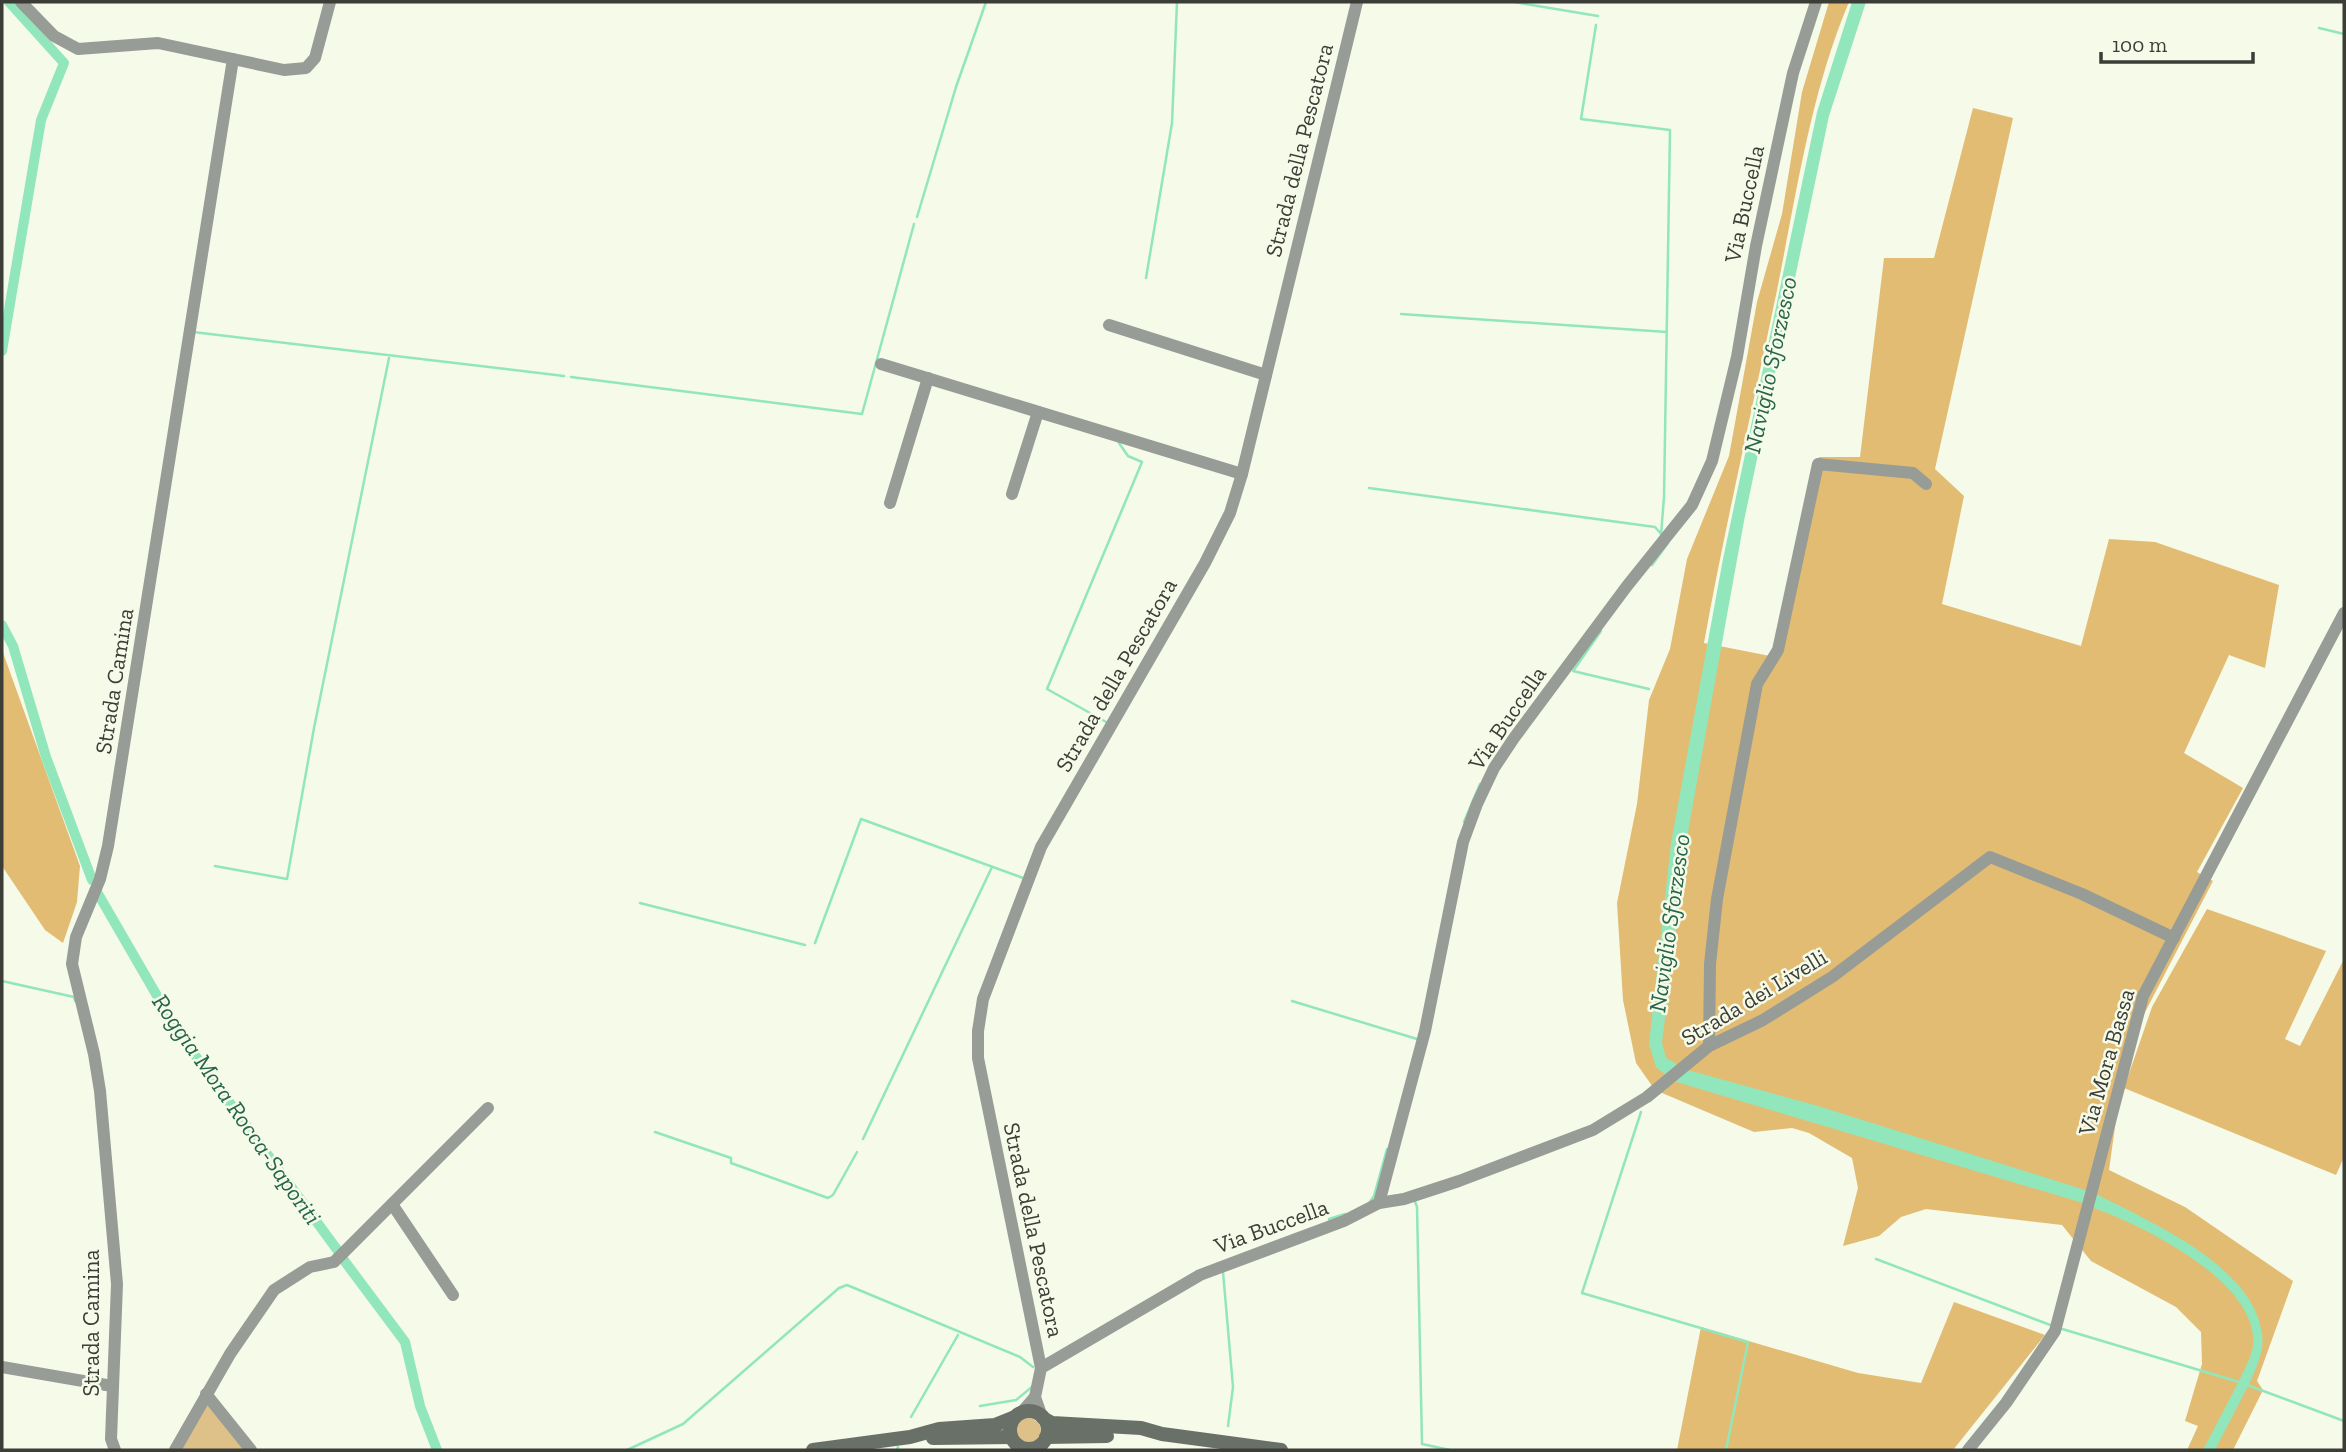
<svg xmlns="http://www.w3.org/2000/svg" width="2346" height="1452" font-family="'Zilla Slab',serif">
<style>
.green{fill:#dec089}
.forest{fill:#e2bc73}
.water{fill:#92e6bc}
.lines{fill:none;stroke-linecap:round;stroke-linejoin:round}
.stream{stroke:#92e6bc;stroke-width:2.5}
.canal{stroke:#92e6bc;stroke-width:10}
.minor{stroke:#979c96;stroke-width:12}
.secondary{stroke:#697068;stroke-width:14}
.labels{text-anchor:middle;dominant-baseline:central;stroke-width:5;stroke-linejoin:round;paint-order:stroke}
.street-label{font-size:23px;fill:#3b3d36;stroke:#f5fae9}
.water-label{font-size:24px;font-style:italic;fill:#276549;stroke:#f5fae9}
</style>
<rect width="100%" height="100%" fill="#f5fae9"/>
<g class="green">
<polygon points="206,1401 246,1450 179,1450"/>
<circle cx="1028" cy="1431" r="13"/>
</g>
<g class="forest">
<path d="M1829 2H1849C1810 94 1796 197 1776 295 1752 411 1725 526 1704 643L1775 657 1819 457H1860L1884 258H1934L1973 108 2013 118 1935 469 1964 496 1942 604 2081 646 2109 539 2155 542 2279 585 2265 668 2229 655 2184 753 2243 788 2197 872 2213 881 2142 1018 2120 1091 2109 1170 2185 1207 2293 1281 2257 1381 2263 1390 2233 1450H2187L2198 1426 2185 1421 2202 1364 2201 1332 2176 1307 2091 1261 2062 1225 1926 1209 1901 1217 1879 1236 1843 1246 1858 1188 1852 1158 1809 1133 1792 1128 1754 1132 1655 1090 1636 1063 1623 1000 1617 903 1637 804 1649 700 1670 649 1687 559 1729 456 1757 302 1782 214 1802 92Z"/>
<polygon points="2,650 80,866 77,902 63,943 45,930 2,866"/>
<polygon points="2207,909 2326,951 2285,1039 2300,1046 2344,959 2344,1157 2336,1175 2124,1088 2152,1007"/>
<polygon points="1954,1302 2045,1335 1953,1450 1677,1450 1701,1327 1858,1373 1921,1383"/>
</g>
<g class="water">
<polygon points="1852,2 1866,2 1829,116 1744,521 1689,826 1662,1043 1666,1058 1677,1064 1667,1076 1656,1067 1649,1044 1671,843 1723,559 1817,112"/>
<polygon points="1684,1069 1818,1106 2088,1191 2083,1203 1673,1081"/>
<path d="M2096 1194C2150 1222 2253 1265 2262 1334 2265 1352 2255 1369 2249 1385L2239 1381C2244 1370 2251 1358 2253 1346 2260 1282 2140 1224 2091 1207Z"/>
<polygon points="2238,1383 2248,1386 2215,1450 2203,1450"/>
</g>
<g class="lines">
<g class="stream">
<polyline points="1514,2 1598,16"/>
<polyline points="1596,25 1581,119 1670,130 1664,497 1661,535"/>
<polyline points="2319,28 2344,34"/>
<polyline points="917,217 956,87 986,2"/>
<polyline points="1146,278 1172,123 1177,2"/>
<polyline points="1401,314 1667,332"/>
<polyline points="193,332 564,376"/>
<polyline points="571,377 862,414 914,224"/>
<polyline points="1369,488 1655,527 1662,535"/>
<polyline points="1652,565 1668,543"/>
<polyline points="1601,631 1573,671 1649,689"/>
<polyline points="1108,723 1047,689 1142,462 1128,456 1119,443"/>
<polyline points="1464,822 1480,784"/>
<polyline points="215,866 287,879 314,728 389,358"/>
<polyline points="640,903 805,945"/>
<polyline points="815,943 861,819 1023,878"/>
<polyline points="2,981 74,997 75,1001"/>
<polyline points="1292,1001 1417,1039"/>
<polyline points="1641,1112 1582,1293 1748,1342 1726,1450"/>
<polyline points="655,1132 731,1158 731,1163 828,1198 833,1195 857,1152"/>
<polyline points="863,1139 992,867"/>
<polyline points="1414,1199 1417,1207 1422,1444 1450,1450"/>
<polyline points="1370,1202 1374,1196 1387,1149"/>
<polyline points="1330,1223 1329,1219 1345,1214"/>
<polyline points="1876,1259 2053,1326"/>
<polyline points="1223,1272 1233,1387 1228,1426"/>
<polyline points="2059,1328 2239,1382 2344,1421"/>
<polyline points="980,1406 1016,1400 1033,1386"/>
<polyline points="911,1417 958,1335"/>
<polyline points="627,1450 683,1424 839,1288 847,1285 1020,1357 1033,1367"/>
<polyline points="897,1450 898,1447"/>
</g>
<g class="canal">
<polyline points="2,351 41,120 64,63 9,2"/>
<polyline points="2,625 13,646 46,757 92,880"/>
<polyline points="97,892 178,1032 338,1251"/>
<polyline points="343,1259 405,1342 420,1406 437,1450"/>
</g>
<g class="minor">
<polyline points="21,2 54,36 78,49 158,43 233,59"/>
<polyline points="1109,325 1266,375"/>
<polyline points="881,364 1242,474"/>
<polyline points="1012,494 1038,412"/>
<polyline points="890,503 928,378"/>
<polyline points="1709,1046 1710,964 1717,899 1757,684 1778,650 1818,464 1913,473 1926,484"/>
<polyline points="1379,1203 1404,1199 1459,1181 1593,1130 1647,1097 1709,1046 1763,1020 1832,977 1990,857 2082,894 2174,938"/>
<polyline points="392,1204 453,1295"/>
<polyline points="2,1367 112,1386"/>
<polyline points="1041,1368 978,1058 978,1031 983,999 1041,847 1205,563 1230,513 1242,474 1357,2"/>
<polyline points="206,1394 251,1450"/>
<polyline points="1021,1413 1035,1397"/>
<polyline points="1042,1417 1035,1397 1041,1368 1200,1275 1344,1221 1379,1203 1425,1031 1463,842 1477,804 1494,768 1514,738 1627,586 1692,505 1712,461 1737,357 1756,246 1793,73 1816,2"/>
<polyline points="1016,1444 1018,1450"/>
<polyline points="115,1450 111,1439 117,1284 100,1091 94,1054 72,964 76,937 100,879 108,846 233,59 284,70 306,68 315,58 330,2"/>
<polyline points="175,1450 230,1354 274,1290 310,1267 334,1262 488,1108"/>
<polyline points="1033,1450 1036,1447"/>
<polyline points="1968,1450 2006,1403 2055,1331 2143,996 2344,613"/>
</g>
<g class="secondary">
<circle cx="1029" cy="1430" r="19"/>
<polyline points="1043,1418 1052,1423 1141,1428 1162,1434 1281,1450"/>
<polyline points="1046,1437 1107,1436"/>
<polyline points="933,1438 1011,1437"/>
<polyline points="813,1450 910,1437 939,1429 995,1425 1015,1417"/>
</g>
</g>
<g class="labels">
<g class="street-label">
<text transform="translate(1299 150) rotate(-76)">Strada della Pescatora</text>
<text transform="translate(1744 204) rotate(-78)">Via Buccella</text>
<text transform="translate(1116 675) rotate(-60)">Strada della Pescatora</text>
<text transform="translate(114 681) rotate(-81)">Strada Camina</text>
<text transform="translate(1507 718) rotate(-56)">Via Buccella</text>
<text transform="translate(1754 997) rotate(-31)">Strada dei Livelli</text>
<text transform="translate(2106 1062) rotate(-74)">Via Mora Bassa</text>
<text transform="translate(1271 1226) rotate(-20)">Via Buccella</text>
<text transform="translate(1034 1230) rotate(78)">Strada della Pescatora</text>
<text transform="translate(91 1323) rotate(-90)">Strada Camina</text>
</g>
<g class="water-label">
<text transform="translate(1770 365) rotate(-78)">Naviglio Sforzesco</text>
<text transform="translate(1669 923) rotate(-82)">Naviglio Sforzesco</text>
<text transform="translate(237 1109) rotate(55)">Roggia Mora Rocca-Saporiti</text>
</g>
</g>
<rect width="2346" height="1452" fill="none" stroke="#3b3d36" stroke-width="7"/>
<path d="M2101 52v10h152v-10" fill="none" stroke="#3b3d36" stroke-width="3.5"/>
<text x="2112" y="52" font-size="21" fill="#3b3d36" stroke="#f5fae9" stroke-width="5" paint-order="stroke">100 m</text>
</svg>
